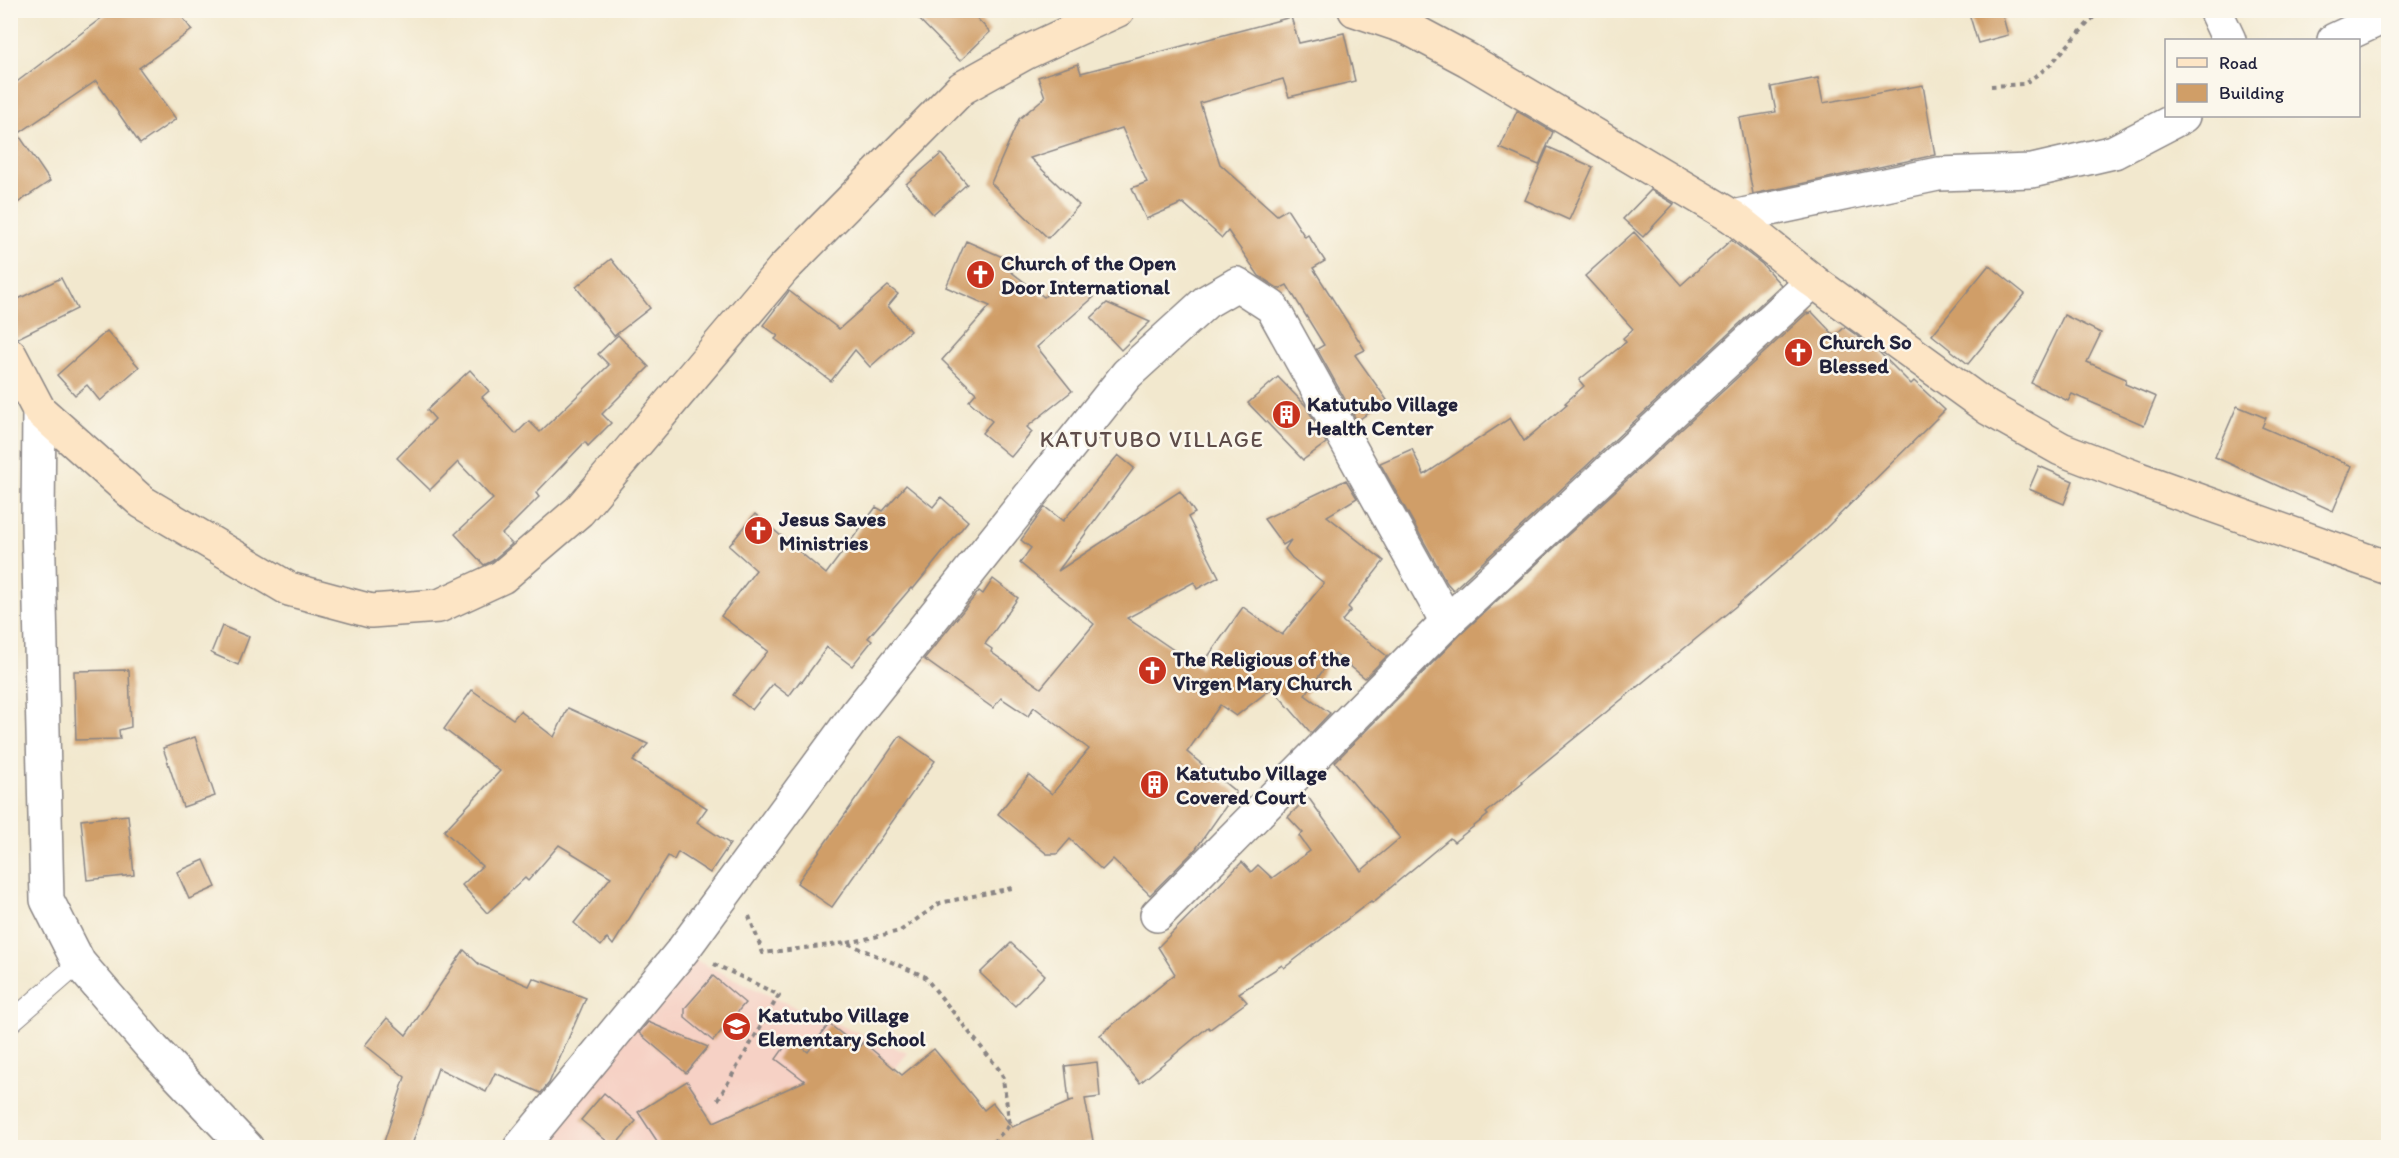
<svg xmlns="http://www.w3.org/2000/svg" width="2399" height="1158" font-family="Itim,sans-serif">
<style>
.built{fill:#f6d1c5}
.building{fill:#d09e67}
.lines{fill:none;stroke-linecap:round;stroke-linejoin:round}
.lane-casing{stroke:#8a8584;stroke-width:22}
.street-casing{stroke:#8a8584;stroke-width:36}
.secondary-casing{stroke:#8a8584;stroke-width:36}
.path{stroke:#8a8584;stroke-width:4;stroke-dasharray:4.5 4.5;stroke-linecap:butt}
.lane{stroke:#fff;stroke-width:20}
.street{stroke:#fff;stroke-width:33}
.secondary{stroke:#fde5c5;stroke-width:33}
.labels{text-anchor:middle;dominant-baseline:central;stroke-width:5;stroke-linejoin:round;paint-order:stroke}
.poi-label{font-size:21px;font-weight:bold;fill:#22223b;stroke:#fbf7ec;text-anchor:start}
.neighbourhood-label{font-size:22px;letter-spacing:1.5px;fill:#5f4d4a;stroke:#fbf7ec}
</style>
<rect width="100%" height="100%" fill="#fbf7ec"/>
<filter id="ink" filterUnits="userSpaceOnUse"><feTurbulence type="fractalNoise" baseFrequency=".0167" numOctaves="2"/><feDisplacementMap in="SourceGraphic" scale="12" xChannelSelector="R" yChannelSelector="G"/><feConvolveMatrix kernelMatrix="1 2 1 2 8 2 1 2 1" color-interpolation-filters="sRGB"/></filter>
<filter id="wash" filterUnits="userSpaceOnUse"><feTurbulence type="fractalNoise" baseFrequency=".008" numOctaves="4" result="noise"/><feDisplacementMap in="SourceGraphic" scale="24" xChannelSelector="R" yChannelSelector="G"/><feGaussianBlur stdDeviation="1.35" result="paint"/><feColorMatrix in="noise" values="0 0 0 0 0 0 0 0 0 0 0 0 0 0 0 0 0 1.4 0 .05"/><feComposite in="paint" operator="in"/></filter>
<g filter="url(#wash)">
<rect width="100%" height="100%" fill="#f2e8ce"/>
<polygon class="built" points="687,956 776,999 908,1053 862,1106 816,1147 535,1148"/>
<g id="blocks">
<g class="building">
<polygon points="112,10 177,10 192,30 139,68 176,119 140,144 96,81 18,134 50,181 10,208 10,87"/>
<polygon points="910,10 969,10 990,32 960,61"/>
<polygon points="1968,10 2001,10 2008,35 1978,43"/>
<polygon points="1291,17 1299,43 1344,33 1355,81 1289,97 1283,79 1200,103 1220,164 1277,215 1287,209 1305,237 1308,235 1325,261 1313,268 1365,350 1355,355 1387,400 1357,421 1317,349 1324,345 1287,285 1279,289 1259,276 1228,231 1222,238 1183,203 1146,219 1132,188 1147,182 1122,128 1030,158 1079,205 1048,238 991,183 1019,119 1045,97 1038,77 1078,64 1081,73"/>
<polygon points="1818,78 1823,103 1923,85 1935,155 1753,194 1739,118 1776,112 1771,87"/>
<polygon points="1517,111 1553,132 1539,165 1500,148"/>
<polygon points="1548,147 1593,167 1569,220 1525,200"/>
<polygon points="941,154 967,184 933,214 906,184"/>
<polygon points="1651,190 1674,204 1643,237 1623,219"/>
<polygon points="1634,232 1681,285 1731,240 1762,264 1781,285 1453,590 1447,583 1380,463 1412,449 1424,475 1510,418 1524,441 1567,404 1565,403 1584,386 1579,380 1626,342 1623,338 1633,329 1585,276"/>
<polygon points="966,241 1014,262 1010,271 1044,297 1061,282 1094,297 1037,347 1072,391 1027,427 1032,432 1011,457 982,433 992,421 969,401 976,393 942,360 990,306 946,287"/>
<polygon points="611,259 650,308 614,336 576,287"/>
<polygon points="1989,265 2025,294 1968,364 1932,335"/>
<polygon points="61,278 77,309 18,338 10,336 10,303"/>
<polygon points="888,286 898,294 888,306 910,331 870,367 855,350 831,381 775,339 778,336 763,325 789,291 839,329"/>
<polygon points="1107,303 1150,322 1121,350 1091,318"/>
<polygon points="1812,312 1835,336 1845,327 1878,351 1911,384 1914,381 1945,410 1823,531 1736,606 1522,781 1523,783 1486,813 1488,815 1454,842 1450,838 1372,903 1371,901 1284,968 1282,965 1239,993 1247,1002 1210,1029 1208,1027 1140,1083 1100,1035 1175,974 1158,947 1242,862 1251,872 1258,865 1272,878 1310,851 1299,836 1303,833 1288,817 1308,797 1361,871 1400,838 1335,762 1460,635 1807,313 1808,314"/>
<polygon points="2064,315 2101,333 2087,362 2126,379 2125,384 2156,397 2144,425 2072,394 2068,401 2031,383"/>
<polygon points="107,331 139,367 100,401 87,385 75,395 57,375"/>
<polygon points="618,335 649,367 602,414 611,423 588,446 585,442 536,493 539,497 502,534 512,544 492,561 484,565 455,534 493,499 458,462 430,490 397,458 435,419 427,410 470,370 489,391 482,397 516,434 529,421 540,432 609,365 598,354"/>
<polygon points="1278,377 1306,406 1326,443 1303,460 1248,403"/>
<polygon points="2237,406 2266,418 2262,427 2352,466 2333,511 2215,457"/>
<polygon points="1118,455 1134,468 1058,571 1180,491 1195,513 1188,517 1219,577 1197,589 1194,582 1127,618 1200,668 1243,607 1282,635 1324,583 1292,558 1285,549 1291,540 1283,545 1264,519 1346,480 1357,498 1327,516 1384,561 1348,607 1351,610 1342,621 1387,656 1365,678 1335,654 1305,695 1330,713 1311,733 1272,688 1236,716 1220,705 1187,752 1236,792 1195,850 1150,895 1113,859 1102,870 1070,839 1057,854 1047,854 998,814 1029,775 1052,794 1089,749 1034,707 1028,716 1001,698 993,708 924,659 979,591 983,594 993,579 1018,598 985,644 992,649 991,652 1041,688 1094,624 1020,563 1031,548 1021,540 1045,507 1063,521"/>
<polygon points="2039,466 2073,481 2064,504 2029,489"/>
<polygon points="906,485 933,507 941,497 968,521 913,589 911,588 868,638 872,641 852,666 827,647 802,682 800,681 789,696 773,684 752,710 733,695 768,651 721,616 756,570 729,546 755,514 826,574 876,507 883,511"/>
<polygon points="222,626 249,637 238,665 211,653"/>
<polygon points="129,670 131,727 119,730 120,739 76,740 74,671"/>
<polygon points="472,690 513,719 520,711 554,737 568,708 648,744 633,761 707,808 697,822 730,844 710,873 678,852 674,860 668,856 613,945 607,938 601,946 574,923 611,877 559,845 528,881 525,878 487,913 462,885 482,866 444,831 500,771 444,729"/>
<polygon points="900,736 935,761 832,907 797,883"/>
<polygon points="195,737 215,796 183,807 163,748"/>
<polygon points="128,815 134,875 87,880 81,820"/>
<polygon points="204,860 216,887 189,899 177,872"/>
<polygon points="1011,943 1045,975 1015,1006 980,973"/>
<polygon points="464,950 480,965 529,986 533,978 586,998 549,1083 541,1093 495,1073 486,1092 438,1068 411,1148 382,1148 405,1077 365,1045 387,1018 406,1035"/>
<polygon points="713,976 745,1003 713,1041 685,1018 685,1008"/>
<polygon points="648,1022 708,1047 686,1073 639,1033"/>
<polygon points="829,1024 859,1047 863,1042 902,1075 934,1049 984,1110 993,1103 1012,1127 1074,1100 1069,1101 1065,1066 1097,1062 1100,1097 1085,1099 1093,1141 1083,1143 1085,1148 659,1148 661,1147 638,1112 687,1081 714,1122 805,1081 776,1059 791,1038 808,1052"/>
<polygon points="604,1093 636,1121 614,1147 581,1120"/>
</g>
</g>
</g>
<g filter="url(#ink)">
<use href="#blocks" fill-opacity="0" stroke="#8a8584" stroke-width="1.5"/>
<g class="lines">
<defs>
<polyline id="lane" points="10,1023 79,963"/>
<g id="street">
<polyline points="2215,10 2229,40"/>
<polyline points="2334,40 2388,15"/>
<polyline points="1733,217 1938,174 2032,171 2114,152 2183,116"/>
<polyline points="39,410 38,520 47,900 79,963 153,1049 247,1148"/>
<polyline points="1157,915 1447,622 1813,281"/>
<polyline points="520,1148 683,950 857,713 1127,374 1206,302 1237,284 1272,307 1447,622"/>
</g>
<g id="secondary">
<polyline points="1355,10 1408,28 1468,60 1733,217 1813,281 1988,408 2061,449 2139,479 2388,568"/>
<polyline points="10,355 39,410 142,502 289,589 371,611 439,606 502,577 579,511 783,269 962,88 1025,53 1118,10"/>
</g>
</defs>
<use href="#lane" class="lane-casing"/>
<use href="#street" class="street-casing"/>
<use href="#secondary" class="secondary-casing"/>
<g class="path">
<polyline points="1991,86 2024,84 2048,67 2100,10"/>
<polyline points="749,916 763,953 847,943 924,976 1002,1073 1010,1125 994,1141 993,1148"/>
<polyline points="848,943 900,931 940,903 1012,888"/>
<polyline points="714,964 779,995 716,1103"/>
<polyline points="987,1148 993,1142"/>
</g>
<use href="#lane" class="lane"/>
<use href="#street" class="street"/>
<use href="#secondary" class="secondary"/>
</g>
</g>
<defs>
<symbol id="church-disc" viewBox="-11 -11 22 22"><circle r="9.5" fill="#c8321e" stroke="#fbf7ec"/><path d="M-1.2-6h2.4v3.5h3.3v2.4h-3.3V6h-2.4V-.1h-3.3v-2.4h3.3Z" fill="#fff"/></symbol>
<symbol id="building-disc" viewBox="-11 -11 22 22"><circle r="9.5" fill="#c8321e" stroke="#fbf7ec"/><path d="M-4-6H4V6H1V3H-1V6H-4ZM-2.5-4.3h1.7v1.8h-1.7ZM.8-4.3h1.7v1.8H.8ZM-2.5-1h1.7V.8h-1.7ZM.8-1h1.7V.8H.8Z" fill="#fff"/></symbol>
<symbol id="school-disc" viewBox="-11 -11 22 22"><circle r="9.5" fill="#c8321e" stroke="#fbf7ec"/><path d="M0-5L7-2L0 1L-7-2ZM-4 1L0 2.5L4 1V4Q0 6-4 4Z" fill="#fff"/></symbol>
</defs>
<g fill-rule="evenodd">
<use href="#church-disc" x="964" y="258" width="33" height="33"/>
<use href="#church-disc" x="1782" y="336" width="33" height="33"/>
<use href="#building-disc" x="1270" y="398" width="33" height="33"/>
<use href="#church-disc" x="742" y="514" width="33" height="33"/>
<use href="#church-disc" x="1136" y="654" width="33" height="33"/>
<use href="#building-disc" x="1138" y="768" width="33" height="33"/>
<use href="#school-disc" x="720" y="1010" width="33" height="33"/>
</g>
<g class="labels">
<g class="poi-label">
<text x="1001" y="262">Church of the Open<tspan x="1001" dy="24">Door International</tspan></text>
<text x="1819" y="341">Church So<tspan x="1819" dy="24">Blessed</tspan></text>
<text x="1307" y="403">Katutubo Village<tspan x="1307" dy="24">Health Center</tspan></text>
<text x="779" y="518">Jesus Saves<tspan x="779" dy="24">Ministries</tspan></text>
<text x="1173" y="658">The Religious of the<tspan x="1173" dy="24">Virgen Mary Church</tspan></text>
<text x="1176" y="772">Katutubo Village<tspan x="1176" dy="24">Covered Court</tspan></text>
<text x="758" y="1014">Katutubo Village<tspan x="758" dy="24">Elementary School</tspan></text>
</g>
<g class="neighbourhood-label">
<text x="1152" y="439">KATUTUBO VILLAGE</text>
</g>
</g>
<rect width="2399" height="1158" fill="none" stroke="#fbf7ec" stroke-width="36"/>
<rect x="2165" y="39" width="195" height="78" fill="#fbf7ec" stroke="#a4a2a5" stroke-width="1.5"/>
<rect x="2177" y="58" width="30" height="9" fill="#fde5c5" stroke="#a4a2a5" stroke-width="1.5"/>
<text x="2219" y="69" font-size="18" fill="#22223b">Road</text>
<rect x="2177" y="84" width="30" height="18" fill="#d09e67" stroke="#a4a2a5" stroke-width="1.5"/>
<text x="2219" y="99" font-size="18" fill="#22223b">Building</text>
</svg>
